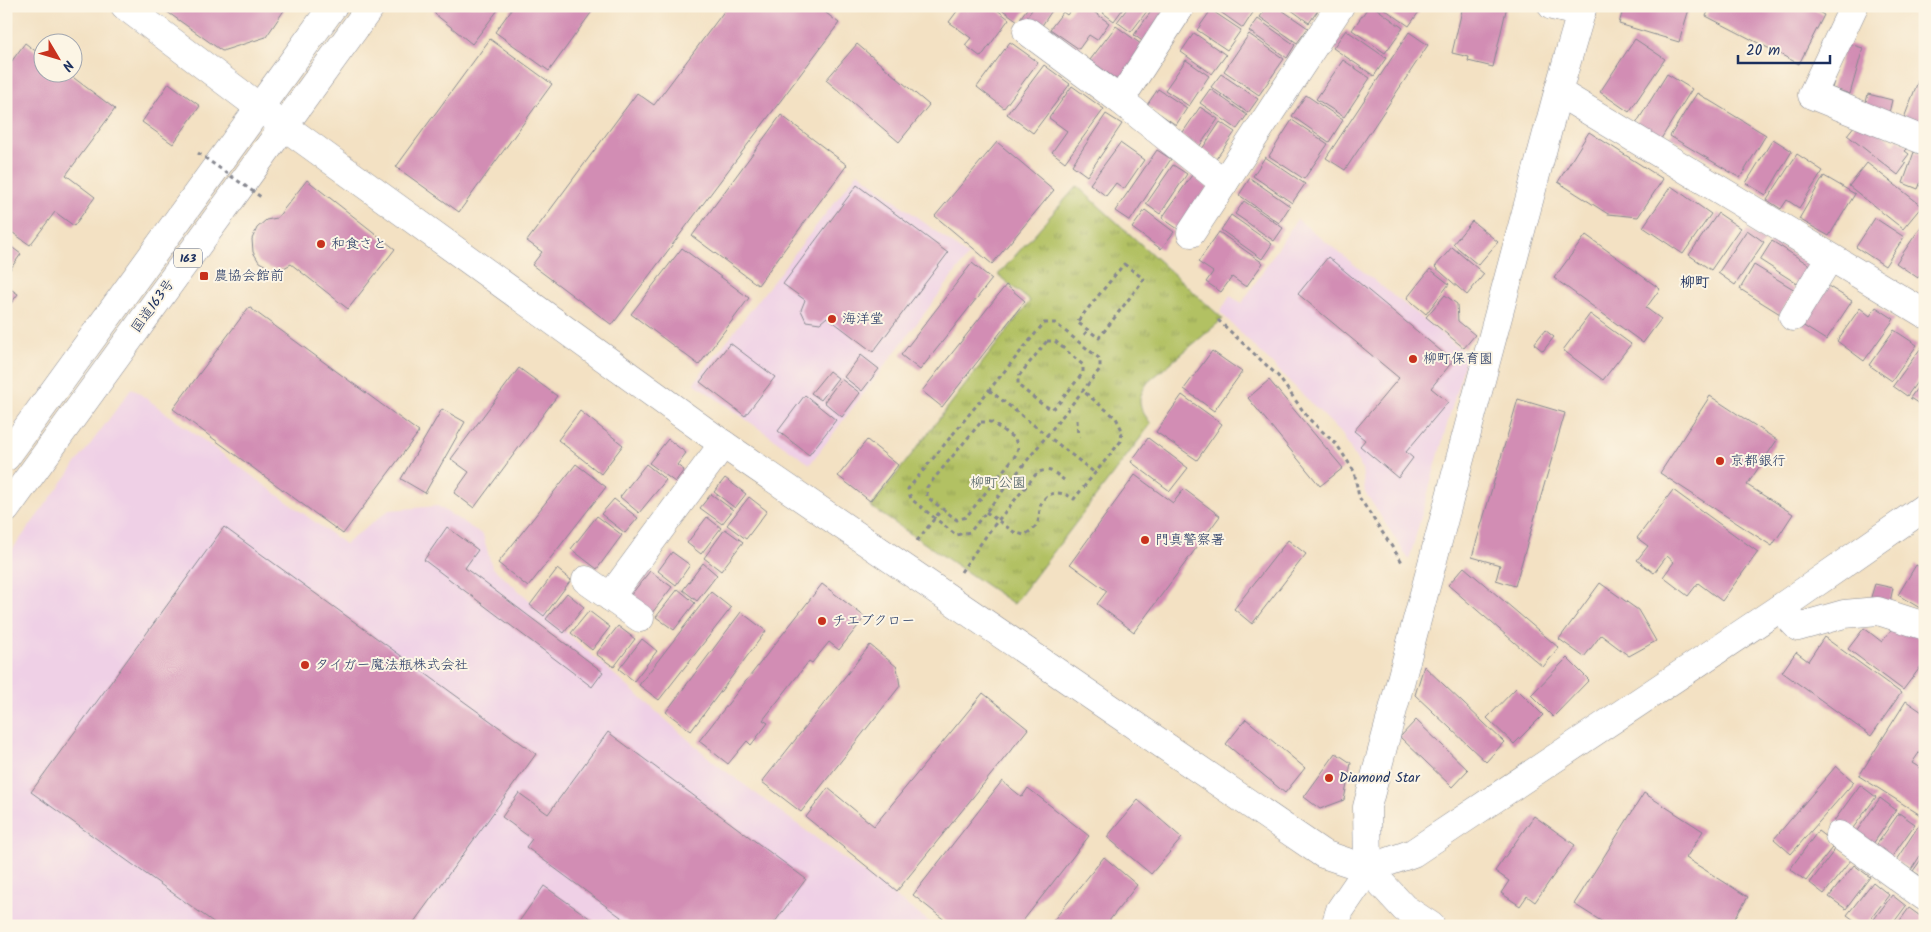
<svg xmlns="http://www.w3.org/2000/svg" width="1931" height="932" font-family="Kalam,'Klee One',sans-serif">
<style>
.built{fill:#efd0e6}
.park{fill:url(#park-tufts);stroke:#667860}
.building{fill:#d28db4}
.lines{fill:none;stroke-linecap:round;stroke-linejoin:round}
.minor-casing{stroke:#878890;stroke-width:29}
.highway-casing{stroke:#878890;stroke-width:29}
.path{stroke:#878890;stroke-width:3;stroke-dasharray:4 4;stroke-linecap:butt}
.minor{stroke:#fff;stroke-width:28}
.highway{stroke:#fff;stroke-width:28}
.path-bridge{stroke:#878890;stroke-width:3;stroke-dasharray:4 4;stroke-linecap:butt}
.poi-dot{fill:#c8321e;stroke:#fcf5e5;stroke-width:2}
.labels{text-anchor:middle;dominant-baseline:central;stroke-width:4;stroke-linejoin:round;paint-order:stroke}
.shield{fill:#fcf5e5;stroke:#5e6a86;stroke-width:1}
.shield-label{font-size:12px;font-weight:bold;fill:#1b2f5e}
.poi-label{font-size:14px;fill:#1b2f5e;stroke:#fcf5e5;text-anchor:start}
.street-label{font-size:14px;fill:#1b2f5e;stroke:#fcf5e5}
.park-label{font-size:14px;fill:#485b60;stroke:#fcf5e5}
.neighbourhood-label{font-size:15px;font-weight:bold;fill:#1b2f5e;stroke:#fcf5e5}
</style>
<defs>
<pattern id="park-tufts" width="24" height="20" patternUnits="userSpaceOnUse" patternTransform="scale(1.25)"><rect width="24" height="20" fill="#b2c163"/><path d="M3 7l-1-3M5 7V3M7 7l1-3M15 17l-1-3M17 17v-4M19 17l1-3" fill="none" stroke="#909d55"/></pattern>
</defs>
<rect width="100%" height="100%" fill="#fcf5e5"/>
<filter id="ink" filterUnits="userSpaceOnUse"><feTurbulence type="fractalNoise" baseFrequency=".02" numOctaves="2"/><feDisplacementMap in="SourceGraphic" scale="10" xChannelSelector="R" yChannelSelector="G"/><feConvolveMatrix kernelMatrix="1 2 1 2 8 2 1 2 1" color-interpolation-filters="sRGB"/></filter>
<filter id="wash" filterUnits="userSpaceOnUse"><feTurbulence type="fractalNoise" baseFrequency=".0096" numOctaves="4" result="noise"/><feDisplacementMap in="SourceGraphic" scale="20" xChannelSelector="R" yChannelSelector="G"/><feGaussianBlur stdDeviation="1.12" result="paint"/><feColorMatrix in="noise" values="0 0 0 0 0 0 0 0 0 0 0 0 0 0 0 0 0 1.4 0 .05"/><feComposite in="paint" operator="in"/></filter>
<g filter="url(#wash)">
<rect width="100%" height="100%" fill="#f3e1c3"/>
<g class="built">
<polygon points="858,172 968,256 810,464 694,383"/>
<polygon points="1297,219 1467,354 1409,560 1365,492 1362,469 1342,434 1220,312 1230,296 1242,303"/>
<polygon points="132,388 345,544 389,510 438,506 483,535 492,567 716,764 935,926 6,926 6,558"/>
</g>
<path class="park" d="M1077 186 1223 319 1148 382C1135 401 1139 407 1151 424L1014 604 871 507 1030 301 998 275Z"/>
<g id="blocks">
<g class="building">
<polygon points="159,6 287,6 266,37 222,51"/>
<polygon points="433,6 501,6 472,44 435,14"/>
<polygon points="514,6 596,6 549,71 495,32"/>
<polygon points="728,6 817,6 839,23 612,325 532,265 542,252 527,241 637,93 654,105"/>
<polygon points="961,6 992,6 1009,19 981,57 965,45 971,38 949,22"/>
<polygon points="997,6 1029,6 1018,21"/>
<polygon points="1035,6 1055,6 1039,30 1025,19"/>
<polygon points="1074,6 1086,6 1109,23 1097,40 1089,35 1079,49 1050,29 1063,12 1067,15"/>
<polygon points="1108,6 1125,6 1114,21 1103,13"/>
<polygon points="1129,6 1151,6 1131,32 1117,22"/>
<polygon points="1155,6 1168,6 1145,43 1134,35"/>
<polygon points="1212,6 1253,6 1256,8 1243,28"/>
<polygon points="1268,6 1276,6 1308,28 1297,43 1260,17"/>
<polygon points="1286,6 1321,6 1309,23"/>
<polygon points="1369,6 1373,6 1403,28 1385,53 1352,30"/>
<polygon points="1380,6 1423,6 1409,26"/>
<polygon points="1463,6 1507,6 1493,67 1468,61 1469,57 1452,53"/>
<polygon points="1624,6 1690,6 1679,42 1619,24"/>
<polygon points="1711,6 1807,6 1824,15 1799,64 1706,16"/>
<polygon points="1211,10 1241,30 1227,50 1197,30"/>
<polygon points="1258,19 1295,45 1287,58 1249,31"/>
<polygon points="1116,26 1145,47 1120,82 1090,60"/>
<polygon points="1346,30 1386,58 1374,76 1333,48"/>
<polygon points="1409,32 1428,45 1345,170 1326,158"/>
<polygon points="1194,33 1226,55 1212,74 1181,52"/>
<polygon points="1249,34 1284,59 1259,95 1224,71"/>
<polygon points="490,39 552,84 459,212 396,167"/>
<polygon points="1635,39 1665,59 1629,112 1600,92"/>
<polygon points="1010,42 1038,62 1004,108 977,87"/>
<polygon points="25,43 42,56 42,72 66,72 115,109 66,175 95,197 74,226 55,212 30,245 6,228 6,69"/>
<polygon points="1846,43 1863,48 1850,94 1832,88"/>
<polygon points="857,44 929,105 899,142 826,80"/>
<polygon points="1186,60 1209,76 1189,106 1165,90"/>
<polygon points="1343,60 1370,78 1344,117 1316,99"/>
<polygon points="1044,65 1070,84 1033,133 1007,114"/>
<polygon points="1922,71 1925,72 1925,126 1904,118"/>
<polygon points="1221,74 1258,99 1248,113 1211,87"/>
<polygon points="1667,74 1692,89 1659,142 1634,127"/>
<polygon points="169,83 200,106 173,144 142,122"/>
<polygon points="1072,86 1104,109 1065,162 1052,152 1067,131 1049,118"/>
<polygon points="1158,89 1187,108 1176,125 1147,105"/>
<polygon points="1210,89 1247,115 1237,129 1200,103"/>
<polygon points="1697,93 1766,135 1740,178 1670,136"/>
<polygon points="1868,94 1892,100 1889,113 1865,106"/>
<polygon points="1306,95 1343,120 1329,142 1292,116"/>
<polygon points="1200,107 1218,119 1199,147 1181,135"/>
<polygon points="1106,114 1122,124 1087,176 1072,165"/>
<polygon points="781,115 847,165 758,285 692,236"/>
<polygon points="1292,120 1328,144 1304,179 1269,156"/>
<polygon points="1859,120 1874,127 1894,144 1898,139 1909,147 1905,151 1909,154 1903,162 1906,164 1898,175 1847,135"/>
<polygon points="1220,122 1235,132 1216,159 1202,149"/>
<polygon points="1589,132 1663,179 1638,217 1608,214 1558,182"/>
<polygon points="1773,139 1792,151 1766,195 1746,183"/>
<polygon points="997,142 1054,190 992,264 935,216"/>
<polygon points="1120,143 1144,160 1124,189 1116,183 1106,196 1090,184"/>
<polygon points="1157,150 1171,159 1130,221 1115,211"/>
<polygon points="1914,152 1925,155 1925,171 1918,189 1903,183"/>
<polygon points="1797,154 1823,171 1799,208 1787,200 1781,209 1767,200"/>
<polygon points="1265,157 1305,184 1292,203 1253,176"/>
<polygon points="1867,163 1922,206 1903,229 1849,186"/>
<polygon points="1173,165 1187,174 1160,214 1146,204"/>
<polygon points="1192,175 1208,187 1178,229 1162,218"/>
<polygon points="1824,176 1855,194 1829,236 1799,219"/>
<polygon points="1250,178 1290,206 1279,223 1239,195"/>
<polygon points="307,180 395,249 348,309 291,264 282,269 270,268 259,262 253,252 252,239 257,228 266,220 277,218"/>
<polygon points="857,185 948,253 873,352 827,317 820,323 806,321 801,310 805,300 783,284"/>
<polygon points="1671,186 1711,214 1683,254 1643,227"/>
<polygon points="1244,201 1283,228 1274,241 1235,214"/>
<polygon points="1145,210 1174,232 1161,249 1132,228"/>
<polygon points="1718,213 1740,228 1711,270 1689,255"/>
<polygon points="1231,215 1272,244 1262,259 1221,230"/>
<polygon points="1875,218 1904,237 1885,266 1856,247"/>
<polygon points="1472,221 1498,242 1478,265 1453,244"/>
<polygon points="1925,221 1925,267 1918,278 1896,263"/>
<polygon points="1747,230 1764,242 1735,285 1718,273"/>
<polygon points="1219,232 1263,263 1246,287 1232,277 1221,292 1206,282 1213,272 1198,262"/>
<polygon points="1586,235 1660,289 1646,308 1661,319 1643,343 1554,278"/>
<polygon points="1772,241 1811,266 1799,285 1760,260"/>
<polygon points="6,243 21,254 6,275"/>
<polygon points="1452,247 1484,274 1467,295 1435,267"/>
<polygon points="682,248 749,298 699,365 631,314"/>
<polygon points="1328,257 1453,361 1431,388 1448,402 1406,452 1413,458 1398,478 1360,446 1365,440 1354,431 1399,378 1298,294"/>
<polygon points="972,263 992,279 920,370 901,355"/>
<polygon points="1754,265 1795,290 1780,314 1740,289"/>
<polygon points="1430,269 1449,284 1426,314 1407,298"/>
<polygon points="1006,285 1025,301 942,407 922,391"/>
<polygon points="6,286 18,294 6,310"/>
<polygon points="1828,286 1852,301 1826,340 1802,325"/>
<polygon points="1445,295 1457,304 1458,321 1475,335 1464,348 1426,317"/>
<polygon points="249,307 419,432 343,534 173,409"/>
<polygon points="1876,307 1894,319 1864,361 1837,341 1860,308 1870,316"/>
<polygon points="1590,314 1631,344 1603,380 1563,350"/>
<polygon points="1545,330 1554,337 1543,351 1534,344"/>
<polygon points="1894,330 1917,345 1892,381 1869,365"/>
<polygon points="730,343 775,377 745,416 700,382"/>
<polygon points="1923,345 1925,346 1925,371 1907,396 1893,386"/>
<polygon points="1212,351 1242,372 1214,411 1184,389"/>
<polygon points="861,355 879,369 862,391 844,377"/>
<polygon points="519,368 557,396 474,508 454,493 469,472 451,459"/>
<polygon points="829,371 838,378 821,400 811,393"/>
<polygon points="1925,377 1925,406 1924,407 1910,398"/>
<polygon points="841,379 860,393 842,417 824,402"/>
<polygon points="1269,380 1343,468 1320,486 1248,398"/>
<polygon points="805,395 836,420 809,455 778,431"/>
<polygon points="1182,395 1222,424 1197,460 1156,432"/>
<polygon points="1710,396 1777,440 1747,485 1793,514 1772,546 1660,473"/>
<polygon points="1518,399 1565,413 1515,586 1496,580 1500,565 1472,557"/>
<polygon points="442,409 465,422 425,493 401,479"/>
<polygon points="580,411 623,445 601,474 558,440"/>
<polygon points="1148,438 1188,468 1170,491 1131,462"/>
<polygon points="668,439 686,453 677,465 684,470 675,482 649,463"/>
<polygon points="867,440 898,465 870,501 838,476"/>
<polygon points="576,464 606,487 528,587 498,563"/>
<polygon points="646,464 666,480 639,513 620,497"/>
<polygon points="1135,475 1173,503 1184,489 1220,516 1134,632 1097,604 1107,591 1070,564"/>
<polygon points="725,478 746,494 735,508 714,492"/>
<polygon points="1673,490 1758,552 1722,601 1698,583 1688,596 1663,577 1674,562 1667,556 1654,573 1637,560 1648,546 1637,538"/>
<polygon points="711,494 733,510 722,524 700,508"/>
<polygon points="749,497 767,511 746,539 727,525"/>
<polygon points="614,499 638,518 625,533 601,514"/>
<polygon points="597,516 622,535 597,569 571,549"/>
<polygon points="707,517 721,528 701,554 687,543"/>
<polygon points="224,527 536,754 411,926 219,926 31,792"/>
<polygon points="447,527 478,550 465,568 603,672 592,687 424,560"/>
<polygon points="725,529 743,542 721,571 704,558"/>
<polygon points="1288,540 1306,554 1252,624 1234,609"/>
<polygon points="672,552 690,565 676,585 658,571"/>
<polygon points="703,563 717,575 697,601 683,590"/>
<polygon points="1916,565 1925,570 1925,611 1898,595"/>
<polygon points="1464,567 1559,648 1543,667 1448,585"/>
<polygon points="557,569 571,580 544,616 530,605"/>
<polygon points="650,571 672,587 652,613 630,596"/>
<polygon points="1600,583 1638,610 1656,641 1629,656 1601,635 1584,657 1559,639"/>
<polygon points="822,584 865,617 839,650 829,642 812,663 809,661 763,720 768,723 751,745 747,741 728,764 699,741"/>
<polygon points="1875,584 1893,588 1890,602 1871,597"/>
<polygon points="678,589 695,603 674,630 656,617"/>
<polygon points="711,592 731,608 659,700 639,685"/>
<polygon points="567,593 584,607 564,633 546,619"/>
<polygon points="589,611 610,627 592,650 571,633"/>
<polygon points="741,612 766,631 691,731 666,712"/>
<polygon points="1897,622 1925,642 1925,661 1903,690 1848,649 1864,628 1882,642"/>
<polygon points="618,626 635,639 614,667 596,654"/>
<polygon points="1824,637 1901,693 1871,736 1782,672 1796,652 1808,661"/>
<polygon points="642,639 657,651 634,681 619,669"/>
<polygon points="870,645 897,667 900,686 801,812 762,782"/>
<polygon points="1567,658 1589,680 1553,717 1531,695"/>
<polygon points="1424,666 1504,742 1486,762 1415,695"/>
<polygon points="1516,688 1543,715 1514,744 1487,718"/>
<polygon points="983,693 1028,729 897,891 806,817 828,788 874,826"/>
<polygon points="1906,701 1925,714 1925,744 1912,763 1925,771 1925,818 1859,776"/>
<polygon points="1246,719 1305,768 1285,793 1226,744"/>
<polygon points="1416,720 1468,770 1452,787 1400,737"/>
<polygon points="608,732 806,879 772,926 633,926 526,847 532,839 502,817 519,793 548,814"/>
<polygon points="1336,753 1351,763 1344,800 1320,809 1304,797"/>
<polygon points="1836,766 1854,782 1791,854 1774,839"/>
<polygon points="1002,781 1022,797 1028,788 1089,836 1019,926 952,926 913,895"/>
<polygon points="1860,785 1876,797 1850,832 1834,821"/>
<polygon points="1644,793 1703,831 1686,858 1748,897 1730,926 1609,926 1574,904"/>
<polygon points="1880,798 1896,810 1873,844 1856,832"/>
<polygon points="1138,800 1182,838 1151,874 1107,837"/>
<polygon points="1899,813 1915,824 1891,858 1875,847"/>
<polygon points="1534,816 1575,845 1535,902 1527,896 1520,906 1501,893 1509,881 1495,871"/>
<polygon points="1919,825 1925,829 1925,848 1911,870 1896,860"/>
<polygon points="1818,831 1835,844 1806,881 1790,869"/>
<polygon points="1836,848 1851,860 1824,894 1810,883"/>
<polygon points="1925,854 1925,879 1913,871"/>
<polygon points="1104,857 1137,885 1105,926 1049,926"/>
<polygon points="1854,865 1870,877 1846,909 1829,897"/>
<polygon points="1873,882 1889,895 1865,926 1862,926 1847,915"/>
<polygon points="544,886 601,926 516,926"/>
<polygon points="1892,895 1906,906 1891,926 1869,926"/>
<polygon points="1909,908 1923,918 1918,926 1896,926"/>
</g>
</g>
</g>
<g filter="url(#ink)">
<use href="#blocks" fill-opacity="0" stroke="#878890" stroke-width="1"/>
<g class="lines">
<defs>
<g id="minor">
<polyline points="125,6 284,126 723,444 1323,854 1368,869 1404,908 1431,926"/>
<polyline points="1552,6 1581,13"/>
<polyline points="1854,6 1812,95 1925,141"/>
<polyline points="1027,31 1120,100 1224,183"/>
<polyline points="1558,92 1925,314"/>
<polyline points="1120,100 1181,6"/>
<polyline points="1191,233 1340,6"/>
<polyline points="1793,317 1830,257"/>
<polyline points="586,580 640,618"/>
<polyline points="610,597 723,444"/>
<polyline points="1780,608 1798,627 1844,614 1878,611 1925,626"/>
<polyline points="1839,835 1925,897"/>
<polyline points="1368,869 1367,807 1558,92 1583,6"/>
<polyline points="1335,926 1340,910 1368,869 1413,853 1780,608 1925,507"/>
</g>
<g id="highway">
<polyline points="6,457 333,6"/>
<polyline points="6,509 371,6"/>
</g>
</defs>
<use href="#minor" class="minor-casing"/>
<use href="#highway" class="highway-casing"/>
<g class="path">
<polygon points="1124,264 1144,279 1099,338 1077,322"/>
<polyline points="1218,320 1278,376 1309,419 1337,445 1354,471 1359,497 1402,562"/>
<polygon points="1044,323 1055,323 1100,359 1100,369 970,532 956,535 911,499 908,489"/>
<polyline points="1084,335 1088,330"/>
<polygon points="1047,341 1055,341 1083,365 1083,373 1058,404 1052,409 1043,405 1018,385 1018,377"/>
<polyline points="989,390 1095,473"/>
<polyline points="1077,420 1078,437"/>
<polygon points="981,422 991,422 1015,439 1018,448 1015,456 966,517 957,520 927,497 927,487"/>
<path d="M986 512 1014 532 1024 535C1029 532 1036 528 1038 522 1040 516 1039 507 1042 502 1050 489 1064 492 1074 499L1121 441 1122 430 1116 418 1083 391"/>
<polyline points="917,541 942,509"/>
<path d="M961 572 991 529 1037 473C1049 467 1054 472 1064 480"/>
</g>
<use href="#minor" class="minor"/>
<use href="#highway" class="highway"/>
<polyline class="path-bridge" points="198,153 261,197"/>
</g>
</g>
<g class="poi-dot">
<circle cx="321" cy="244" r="5"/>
<rect x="199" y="271" width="10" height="10" rx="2.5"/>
<circle cx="832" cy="319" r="5"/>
<circle cx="1413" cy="359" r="5"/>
<circle cx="1720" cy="461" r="5"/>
<circle cx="1145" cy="540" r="5"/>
<circle cx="822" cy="621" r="5"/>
<circle cx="305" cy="665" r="5"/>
<circle cx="1329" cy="778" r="5"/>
</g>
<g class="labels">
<rect class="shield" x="174" y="248.5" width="28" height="19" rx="4"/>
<g class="shield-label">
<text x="188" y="258">163</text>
</g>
<g class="poi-label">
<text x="331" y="244">和食さと</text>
<text x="214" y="276">農協会館前</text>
<text x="842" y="319">海洋堂</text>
<text x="1423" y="359">柳町保育園</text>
<text x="1730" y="461">京都銀行</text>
<text x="1155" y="540">門真警察署</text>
<text x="832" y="621">チエブクロー</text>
<text x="315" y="665">タイガー魔法瓶株式会社</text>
<text x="1339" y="778">Diamond Star</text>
</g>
<g class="street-label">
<text transform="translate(153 306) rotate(-54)">国道163号</text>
</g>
<g class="park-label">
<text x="998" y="483">柳町公園</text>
</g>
<g class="neighbourhood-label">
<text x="1695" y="283">柳町</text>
</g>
</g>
<rect width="1931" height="932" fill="none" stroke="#fcf5e5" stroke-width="25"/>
<g transform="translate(58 58) rotate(128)"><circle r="24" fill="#fcf5e5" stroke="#a2a6af"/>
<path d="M0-4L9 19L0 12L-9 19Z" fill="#c8321e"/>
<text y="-8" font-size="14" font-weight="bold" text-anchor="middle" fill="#1b2f5e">N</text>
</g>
<path d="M1738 55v8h92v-8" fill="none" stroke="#1b2f5e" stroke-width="2.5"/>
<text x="1746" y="55" font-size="15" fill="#1b2f5e" stroke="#fcf5e5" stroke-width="4" paint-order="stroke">20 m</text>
</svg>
